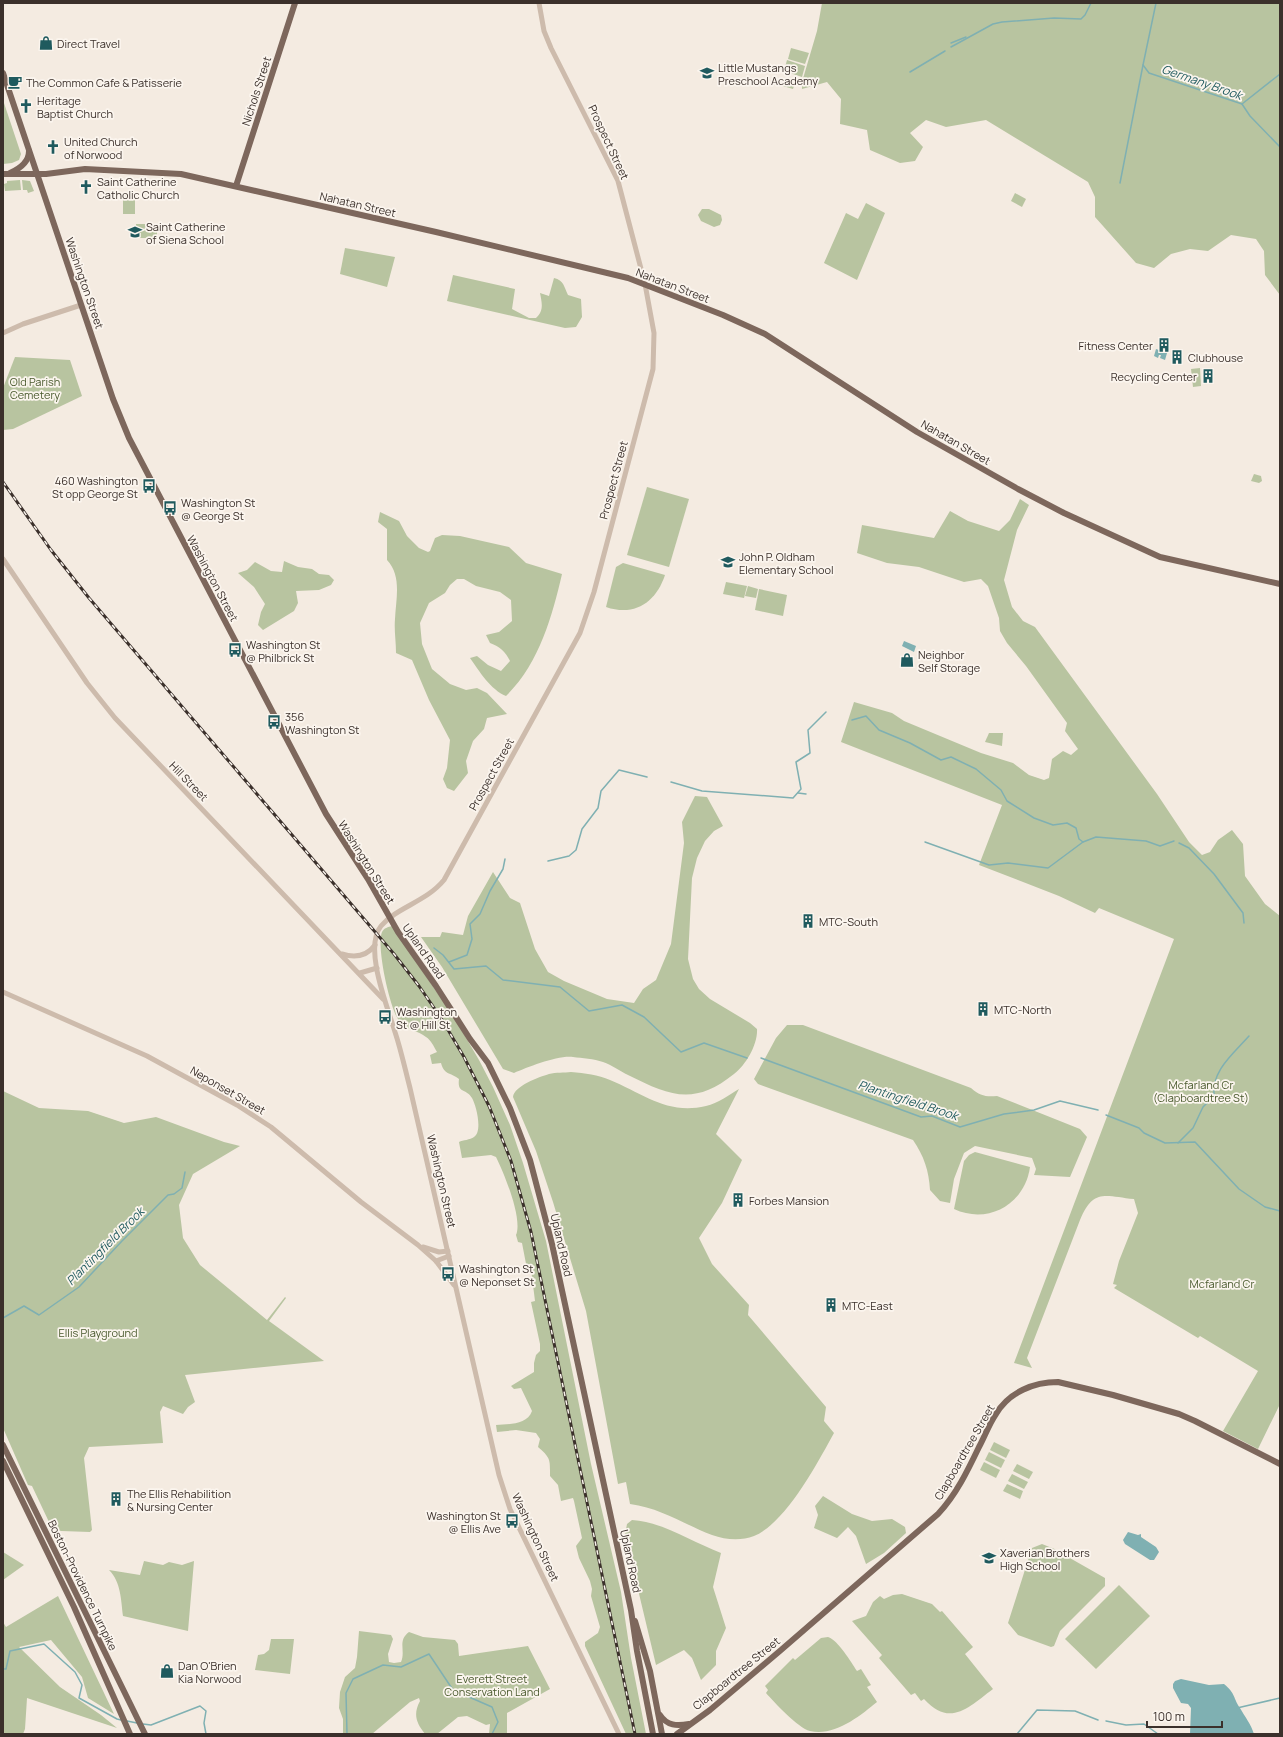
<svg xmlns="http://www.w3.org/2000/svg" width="1283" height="1737" font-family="Manrope,sans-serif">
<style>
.green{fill:#b8c4a0}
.water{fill:#7fb0b2}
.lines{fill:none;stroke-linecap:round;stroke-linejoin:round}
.stream{stroke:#7fb0b2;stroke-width:1.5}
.minor{stroke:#cdbbac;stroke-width:5}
.major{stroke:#7d675c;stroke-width:6}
.rail-casing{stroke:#3b302b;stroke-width:3}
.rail{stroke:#fbf5ee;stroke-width:1.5;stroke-dasharray:4.5;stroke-linecap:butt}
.labels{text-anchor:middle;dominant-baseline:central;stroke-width:3.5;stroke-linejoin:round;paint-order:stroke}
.poi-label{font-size:11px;fill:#3b302b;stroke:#fbf5ee;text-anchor:start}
.street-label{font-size:11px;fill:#3b302b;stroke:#fbf5ee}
.park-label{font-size:11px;fill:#4a5a2e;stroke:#fbf5ee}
.water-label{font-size:12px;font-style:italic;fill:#1f5a5e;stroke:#fbf5ee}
</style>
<rect width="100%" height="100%" fill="#f4ebe1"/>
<g class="green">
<polygon points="822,3 1280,3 1280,295 1265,275 1264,251 1256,239 1231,235 1208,251 1190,249 1171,254 1154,268 1136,263 1095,217 1095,197 1088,182 986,120 946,127 926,120 910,133 923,147 915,161 900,163 870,150 867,130 840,124 841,99 827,82 802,89 802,82 817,31"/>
<polygon points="791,48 809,53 805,64 788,59"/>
<polygon points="787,60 805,66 802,77 784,71"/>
<polygon points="785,80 795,83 793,89 783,86"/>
<polygon points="3,100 21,154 19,160 12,163 3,164"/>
<polygon points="20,180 21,190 5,191 4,184 7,183 7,181"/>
<polygon points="22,180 30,181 34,191 28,193 27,190 23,190"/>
<rect x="123" y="192" width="12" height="22"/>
<polygon points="1015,193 1026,199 1022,207 1011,201"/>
<polygon points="866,203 885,213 857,280 824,263 846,213 858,219"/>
<polygon points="702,209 709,209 721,215 722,220 720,225 714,227 701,221 698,215"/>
<rect x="136" y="224" width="21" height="14"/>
<polygon points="345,248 395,257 387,287 340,274"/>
<path d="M453 275 515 289 512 309 529 318H536C544 311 542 303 540 293L549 296 554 278C564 280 564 287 568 295L581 299 582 317 576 327 565 328 447 301Z"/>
<polygon points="15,357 70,360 82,396 13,429 3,430 3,388"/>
<polygon points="1200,368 1201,386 1193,387 1191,369"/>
<polygon points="1254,474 1261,476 1262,481 1259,483 1251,481"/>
<polygon points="647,487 689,499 669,567 627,555"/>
<path d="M1020 499 1029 505 1017 530 1004 580 1012 607 1023 621 1035 627 1157 794 1189 842 1202 855 1210 852 1218 840 1232 830 1243 844 1245 876 1265 904 1280 916V1404L1258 1449 1223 1431 1258 1371 1200 1336 1198 1338 1114 1288 1117 1285 1113 1284 1119 1261 1138 1213 1134 1199C1105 1196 1093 1188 1080 1220L1027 1358 1032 1368 1014 1363 1174 939 1099 908 1095 913 1059 896 979 865 1002 805 841 742 854 702 892 713 904 721 981 753 1013 763 1029 775 1044 780 1049 778 1052 759 1063 751 1071 755 1078 749 1065 731 1067 723 1026 666 1007 643 1000 631 999 618 988 586 981 579 964 582 919 567 887 563 857 553 862 525 934 538 950 511 968 521 999 531 1010 520Z"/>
<path d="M380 512 399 521 407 536 419 548 428 552 430 551 435 538 442 535 460 536 509 547 526 563 562 574C552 617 539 664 506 696 491 690 479 671 470 658L477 656 488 665 501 671 510 661C505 651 500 647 490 643L486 635 499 632 512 621 511 600 500 592 476 586 464 579H457L450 585 445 593 429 603 420 623 422 644 432 669 450 684 466 690 477 688 487 693 507 714 487 718 484 729 473 741 466 761 468 773 454 791 447 788 443 779 447 768 450 740 429 700 412 660 396 653C396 641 394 630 395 619 396 598 402 576 387 560V529L378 522Z"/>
<polygon points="284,561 298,567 312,569 319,574 329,575 334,580 331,585 319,590 296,591 298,603 294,611 263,630 258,625 261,612 265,604 254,587 238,573 247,570 255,562 271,571 282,572"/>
<path d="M623 563 665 575C656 602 635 617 606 607L616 567Z"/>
<polygon points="726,582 747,586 744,598 723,594"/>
<polygon points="748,586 758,589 756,598 745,596"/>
<polygon points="759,589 787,595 783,616 755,610"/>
<polygon points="989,733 1003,733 1002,746 985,742"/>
<path d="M695 796 707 797 723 826 714 831 705 841 697 858 692 878 688 959 693 979 699 989 710 999 750 1023 757 1029C758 1044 746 1065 734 1074 694 1106 670 1096 628 1075 620 1071 612 1065 603 1062 594 1059 582 1058 573 1057 558 1055 528 1067 514 1073L503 1069 442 967 421 937H440L442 932 463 935 468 916 493 872 510 898 520 903 535 949 548 972 564 981 607 999 634 1003 643 989 656 980 671 944 684 843 682 822Z"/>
<path d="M392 926 455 1019 479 1060 493 1087 510 1125 523 1163 546 1241 591 1464 621 1592 631 1658 646 1734H626L585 1646V1642L598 1633 600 1627 591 1596 592 1589 590 1581 579 1558 576 1546 582 1538 574 1501 573 1498 561 1501 558 1485 550 1476C550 1460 551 1458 538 1447L540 1439 536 1433 516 1430 497 1432 496 1425C509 1424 527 1425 532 1411L521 1388 514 1389 511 1386 534 1372V1363L536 1355 540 1351V1344L531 1302 535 1301 531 1269H527L522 1243 518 1242 516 1235C523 1219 504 1173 496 1157L491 1155 462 1158 459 1142C463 1140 470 1140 474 1137 483 1131 476 1105 472 1098 466 1088 457 1094 459 1079 450 1072 444 1075 441 1063L432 1064 430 1055 437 1052C434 1047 431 1040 426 1037 417 1030 410 1032 400 1022 390 1011 376 946 382 932 384 928 388 927 392 926Z"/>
<path d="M787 1025H803L971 1088C980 1096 986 1097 997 1096L1080 1129 1087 1137 1070 1177 1034 1175 1036 1169 1032 1158 975 1146 964 1153 954 1179 950 1203 940 1201 930 1190C929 1171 924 1156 913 1140L758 1084 754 1079 776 1038Z"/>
<path d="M571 1072C585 1073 598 1075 610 1080 644 1094 667 1115 706 1106 718 1103 729 1095 739 1089L716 1134 742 1160 722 1203 699 1238 712 1264 749 1305 748 1315 826 1407 824 1421 834 1433C818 1462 786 1523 754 1536 741 1541 726 1540 712 1535 683 1524 661 1508 630 1504L626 1482 618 1484 586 1311 553 1202 536 1151 513 1097C514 1086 539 1077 549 1074 556 1072 564 1073 571 1072Z"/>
<polygon points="3,1091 39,1108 88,1111 124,1123 156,1117 224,1142 240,1146 193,1174 179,1205 183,1238 200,1265 267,1320 285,1297 286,1298 269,1321 324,1361 185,1375 195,1402 188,1407 183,1414 163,1406 160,1412 163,1443 89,1447 84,1458 92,1530 90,1532 61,1531 55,1529 49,1522 32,1486 28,1485 3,1428"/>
<path d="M975 1152 1030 1167C1025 1204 988 1225 954 1209L964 1161 969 1155Z"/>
<polygon points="994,1442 1010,1450 1006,1458 990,1450"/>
<polygon points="989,1452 1005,1460 1001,1468 985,1460"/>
<polygon points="984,1462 1000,1470 996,1478 980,1470"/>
<polygon points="1017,1464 1033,1472 1029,1479 1013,1471"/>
<polygon points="1012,1474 1028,1482 1024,1489 1008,1481"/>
<polygon points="1007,1484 1023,1491 1020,1499 1003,1491"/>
<polygon points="823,1496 852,1514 872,1521 892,1519 905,1527 906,1533 884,1553 866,1564 856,1536 848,1527 837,1538 814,1528 818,1515 815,1506"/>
<path d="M632 1520C663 1522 692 1542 721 1553L713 1587 726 1628 716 1651V1665L701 1680 692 1658 684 1650 656 1665 625 1535 627 1524Z"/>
<polygon points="1042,1544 1062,1552 1061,1553 1105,1578 1105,1586 1060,1631 1054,1646 1051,1647 1018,1635 1008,1623 1030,1554 1032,1548"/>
<polygon points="3,1552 24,1565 3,1580"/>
<path d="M144 1561 163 1565 169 1562 182 1565 194 1561 188 1631 123 1616C121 1600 121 1582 109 1570L140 1575Z"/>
<polygon points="1119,1585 1150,1616 1096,1669 1065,1639"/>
<path d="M902 1594 932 1604 940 1612 942 1611 973 1647 965 1654 993 1689C969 1707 950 1728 924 1699L921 1701 915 1693 911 1695 879 1658 882 1655 852 1621 866 1616 873 1602 880 1596 884 1599 893 1595Z"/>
<polygon points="58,1596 114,1714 88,1698 82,1677 51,1640 19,1647 60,1687 101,1715 117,1728 27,1698 25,1729 23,1734 3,1734 3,1622 6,1627"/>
<path d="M359 1631 391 1635 393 1639 388 1654 389 1662 394 1663 401 1662C406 1650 397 1641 409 1632L423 1637 455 1640 458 1644 459 1656 528 1646 550 1689 507 1713V1734H489L490 1724 486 1725 467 1716 458 1717 437 1734H425C416 1723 413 1714 420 1701L419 1698 410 1702 372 1734H343V1719L339 1708 340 1692 345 1677 355 1668 357 1657Z"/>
<path d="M828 1637C838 1640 851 1662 857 1671L861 1669 871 1685 867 1687 877 1702C860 1716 834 1737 810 1731 798 1728 774 1702 766 1693L768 1690 765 1686 793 1658 795 1660 821 1638Z"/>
<polygon points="271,1639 294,1639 290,1674 255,1670 258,1655 264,1654 269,1650"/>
</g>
<g class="water">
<polygon points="1156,349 1167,353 1165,360 1160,358 1161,355 1159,355 1158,358 1154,356"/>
<polygon points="904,641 916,646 914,652 902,646"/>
<polygon points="1128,1532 1138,1535 1141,1534 1141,1537 1156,1547 1159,1552 1154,1560 1150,1560 1125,1544 1123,1540"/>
<path d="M1181 1679 1209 1685 1224 1684C1236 1694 1233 1698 1240 1708 1245 1717 1251 1724 1254 1734H1190L1191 1708 1188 1704 1181 1703 1173 1688V1684L1175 1681Z"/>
</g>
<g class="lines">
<g class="stream">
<polyline points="1156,3 1143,65 1149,73 1242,104 1250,116 1280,147"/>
<polyline points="951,43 966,37"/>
<polyline points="951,47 993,24 1002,22 1054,18 1081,19 1085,15 1091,3"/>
<polyline points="910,72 945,51"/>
<polyline points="1242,104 1280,74"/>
<polyline points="1120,183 1143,65"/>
<polyline points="852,720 866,716 879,730 910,743 941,760 951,757 976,769 1001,790 1007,801 1034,818 1053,825 1067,823 1076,828 1079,839 1083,842 1096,837 1146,841 1160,846 1174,841"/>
<polyline points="671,782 702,791 793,798 801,789 796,762 810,753 808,730 826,712"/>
<polyline points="798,793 806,794"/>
<polyline points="925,842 989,865 1008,863 1048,868 1083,842"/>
<polyline points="1179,843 1189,848 1214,874 1243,913 1244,923"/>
<polyline points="548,861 569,856 576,850 582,829 598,808 601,791 619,770 647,777"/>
<polyline points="434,948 443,955 454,969 486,966 503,980 560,987 589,1011 622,1005 644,1017 681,1052 704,1043 747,1058"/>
<polyline points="449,962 467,955 472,939 470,924 480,914 490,891 503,869 505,859"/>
<polyline points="761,1058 921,1117 932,1116 960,1127 1004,1114 1034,1110 1060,1101 1098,1110"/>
<polyline points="1106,1115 1139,1128 1144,1133 1165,1143 1195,1142 1239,1189 1265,1207 1280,1211"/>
<path d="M1178 1143 1193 1128 1203 1107 1214 1096C1211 1071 1233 1054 1249 1036"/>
<polyline points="3,1318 24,1306 39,1315 79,1287 122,1241 168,1195 174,1194 182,1188 185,1172"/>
<polyline points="3,1669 6,1669 10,1651 44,1644 75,1672 82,1685 79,1698 117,1719 121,1720"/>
<polyline points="1237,1708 1280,1698"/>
<polyline points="127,1721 137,1723"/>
<polyline points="1106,1721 1126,1725 1144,1724 1158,1734"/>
<polyline points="143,1724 151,1725 200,1706 206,1711 204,1723 206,1734"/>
<polyline points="347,1734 346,1693 353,1679 383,1665 401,1667 429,1654 453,1690 492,1707 498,1722 492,1734"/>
<polyline points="1017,1734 1037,1710 1075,1711 1098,1720"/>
</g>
<g class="minor">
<path d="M539 3 544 31 551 48 618 181 645 284 654 333 653 369 594 592 580 633 444 880C426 902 397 907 381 926 363 948 388 1008 395 1032 401 1050 405 1069 410 1088L499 1475 510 1509 619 1734"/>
<polyline points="3,333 23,324 81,305"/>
<polyline points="3,559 87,683 115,718 383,999"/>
<path d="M342 954C355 958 367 956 375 945"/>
<polyline points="360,973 377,968"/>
<polyline points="3,992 147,1056 237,1105 271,1127 361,1202 418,1245 436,1261 454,1285"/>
<polyline points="423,1247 439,1252 448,1251"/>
<polyline points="436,1261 449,1256"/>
</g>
<g class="major">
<polyline points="3,73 113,399 129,438 326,814 368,879 398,932 436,986 470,1039 488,1063 510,1108 530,1160 552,1244 631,1610 637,1651 653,1734"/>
<path d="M10 173C19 169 29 162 29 151"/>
<polyline points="3,174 46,174 85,169 181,174 436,232 628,278 723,315 765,334 917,432 1018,489 1064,513 1160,557 1280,584"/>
<polyline points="236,186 295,3"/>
<polyline points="3,1445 145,1734"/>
<polyline points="3,1461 74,1607 130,1734"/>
<polyline points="635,1621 650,1671 662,1734"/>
<path d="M660 1715C667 1726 677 1726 689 1724"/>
<path d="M677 1734 710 1710 781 1650 938 1514C956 1495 968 1470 979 1447 985 1436 989 1424 996 1414 1009 1392 1034 1382 1058 1382L1113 1395 1179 1414 1195 1421 1280 1464"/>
</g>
<defs>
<polyline id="rail" points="3,482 51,550 89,598 394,954 419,986 441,1018 464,1057 489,1106 511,1161 531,1232 635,1734"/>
</defs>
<use href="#rail" class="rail-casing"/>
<use href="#rail" class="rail"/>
</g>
<defs>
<symbol id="shop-bare" viewBox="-9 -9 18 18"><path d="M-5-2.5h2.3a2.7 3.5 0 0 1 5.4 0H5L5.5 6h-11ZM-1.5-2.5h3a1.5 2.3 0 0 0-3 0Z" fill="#1f5a5e" stroke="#fbf5ee" stroke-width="2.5" paint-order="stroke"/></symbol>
<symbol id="school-bare" viewBox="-9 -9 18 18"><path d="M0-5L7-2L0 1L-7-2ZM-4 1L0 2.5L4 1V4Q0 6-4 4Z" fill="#1f5a5e" stroke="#fbf5ee" stroke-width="2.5" paint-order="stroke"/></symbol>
<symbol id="cafe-bare" viewBox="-9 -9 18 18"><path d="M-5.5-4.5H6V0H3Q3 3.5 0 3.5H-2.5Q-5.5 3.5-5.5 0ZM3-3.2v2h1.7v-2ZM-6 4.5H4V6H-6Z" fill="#1f5a5e" stroke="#fbf5ee" stroke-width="2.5" paint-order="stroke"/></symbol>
<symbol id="church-bare" viewBox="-9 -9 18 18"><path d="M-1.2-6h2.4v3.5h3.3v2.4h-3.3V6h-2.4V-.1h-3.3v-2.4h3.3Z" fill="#1f5a5e" stroke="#fbf5ee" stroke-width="2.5" paint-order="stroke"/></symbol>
<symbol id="building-bare" viewBox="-9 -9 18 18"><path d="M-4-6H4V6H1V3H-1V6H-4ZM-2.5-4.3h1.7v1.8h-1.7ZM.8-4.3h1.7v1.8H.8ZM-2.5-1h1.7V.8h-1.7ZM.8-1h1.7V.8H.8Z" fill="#1f5a5e" stroke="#fbf5ee" stroke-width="2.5" paint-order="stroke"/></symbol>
<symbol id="bus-bare" viewBox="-9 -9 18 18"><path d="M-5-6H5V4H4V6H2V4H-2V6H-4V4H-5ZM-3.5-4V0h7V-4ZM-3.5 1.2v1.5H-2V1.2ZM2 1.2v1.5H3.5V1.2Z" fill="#1f5a5e" stroke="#fbf5ee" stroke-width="2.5" paint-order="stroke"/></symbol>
</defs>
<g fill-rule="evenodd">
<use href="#shop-bare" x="36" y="33" width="20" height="20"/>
<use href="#school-bare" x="697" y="63" width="20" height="20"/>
<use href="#cafe-bare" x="5" y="72" width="20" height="20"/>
<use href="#church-bare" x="16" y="96" width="20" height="20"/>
<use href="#church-bare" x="43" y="137" width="20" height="20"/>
<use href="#church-bare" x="76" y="177" width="20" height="20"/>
<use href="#school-bare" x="125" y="222" width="20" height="20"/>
<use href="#building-bare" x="1154" y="335" width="20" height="20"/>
<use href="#building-bare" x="1167" y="347" width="20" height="20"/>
<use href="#building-bare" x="1198" y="366" width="20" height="20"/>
<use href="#bus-bare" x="139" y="476" width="20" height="20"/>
<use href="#bus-bare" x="160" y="498" width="20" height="20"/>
<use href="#school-bare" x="718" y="552" width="20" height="20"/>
<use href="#bus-bare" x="225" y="640" width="20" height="20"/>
<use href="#shop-bare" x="897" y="650" width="20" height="20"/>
<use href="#bus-bare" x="264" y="712" width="20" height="20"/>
<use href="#building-bare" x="798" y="911" width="20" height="20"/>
<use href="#building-bare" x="973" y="999" width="20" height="20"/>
<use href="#bus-bare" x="375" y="1007" width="20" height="20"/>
<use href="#building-bare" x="728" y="1190" width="20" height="20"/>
<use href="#bus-bare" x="438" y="1264" width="20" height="20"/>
<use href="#building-bare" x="821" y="1295" width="20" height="20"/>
<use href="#building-bare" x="106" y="1489" width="20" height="20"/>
<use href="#bus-bare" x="502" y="1511" width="20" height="20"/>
<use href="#school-bare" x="979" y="1548" width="20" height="20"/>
<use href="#shop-bare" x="157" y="1661" width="20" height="20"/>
</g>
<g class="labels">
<g class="poi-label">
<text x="57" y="43">Direct Travel</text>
<text x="718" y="67">Little Mustangs<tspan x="718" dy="13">Preschool Academy</tspan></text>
<text x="26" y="82">The Common Cafe &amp; Patisserie</text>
<text x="37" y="100">Heritage<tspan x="37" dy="13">Baptist Church</tspan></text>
<text x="64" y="141">United Church<tspan x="64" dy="13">of Norwood</tspan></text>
<text x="97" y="181">Saint Catherine<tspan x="97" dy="13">Catholic Church</tspan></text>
<text x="146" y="226">Saint Catherine<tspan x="146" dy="13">of Siena School</tspan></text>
<text x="1153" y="345" text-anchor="end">Fitness Center</text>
<text x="1188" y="357">Clubhouse</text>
<text x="1197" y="376" text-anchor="end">Recycling Center</text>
<text x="138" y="480" text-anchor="end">460 Washington<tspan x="138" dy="13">St opp George St</tspan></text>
<text x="181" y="502">Washington St<tspan x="181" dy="13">@ George St</tspan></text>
<text x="739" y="556">John P. Oldham<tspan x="739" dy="13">Elementary School</tspan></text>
<text x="246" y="644">Washington St<tspan x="246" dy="13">@ Philbrick St</tspan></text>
<text x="918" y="654">Neighbor<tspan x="918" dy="13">Self Storage</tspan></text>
<text x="285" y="716">356<tspan x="285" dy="13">Washington St</tspan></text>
<text x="819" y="921">MTC-South</text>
<text x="994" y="1009">MTC-North</text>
<text x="396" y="1011">Washington<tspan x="396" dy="13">St @ Hill St</tspan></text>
<text x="749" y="1200">Forbes Mansion</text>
<text x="459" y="1268">Washington St<tspan x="459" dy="13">@ Neponset St</tspan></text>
<text x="842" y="1305">MTC-East</text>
<text x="127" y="1493">The Ellis Rehabilition<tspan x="127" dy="13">&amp; Nursing Center</tspan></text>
<text x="501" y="1515" text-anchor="end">Washington St<tspan x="501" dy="13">@ Ellis Ave</tspan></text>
<text x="1000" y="1552">Xaverian Brothers<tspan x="1000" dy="13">High School</tspan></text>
<text x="178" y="1665">Dan O'Brien<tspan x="178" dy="13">Kia Norwood</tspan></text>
</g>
<g class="street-label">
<text transform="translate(256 91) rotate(-72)">Nichols Street</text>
<text transform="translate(609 142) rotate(65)">Prospect Street</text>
<text transform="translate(358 204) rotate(13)">Nahatan Street</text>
<text transform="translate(85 283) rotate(71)">Washington Street</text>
<text transform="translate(673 285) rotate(21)">Nahatan Street</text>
<text transform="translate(956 442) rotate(30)">Nahatan Street</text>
<text transform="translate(613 480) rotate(-75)">Prospect Street</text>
<text transform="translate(213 578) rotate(62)">Washington Street</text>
<text transform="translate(491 774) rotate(-61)">Prospect Street</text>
<text transform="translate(189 781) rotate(46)">Hill Street</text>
<text transform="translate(367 862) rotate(58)">Washington Street</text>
<text transform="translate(424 951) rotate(55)">Upland Road</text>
<text transform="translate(228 1090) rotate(30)">Neponset Street</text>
<text transform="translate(442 1181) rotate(77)">Washington Street</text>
<text transform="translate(562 1245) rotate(77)">Upland Road</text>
<text transform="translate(964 1452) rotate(-60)">Clapboardtree Street</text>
<text transform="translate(536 1537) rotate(65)">Washington Street</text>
<text transform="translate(631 1561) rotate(78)">Upland Road</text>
<text transform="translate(83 1585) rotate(64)">Boston-Providence Turnpike</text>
<text transform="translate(736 1673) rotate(-39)">Clapboardtree Street</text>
</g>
<g class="park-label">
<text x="35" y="381">Old Parish<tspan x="35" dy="13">Cemetery</tspan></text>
<text x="1201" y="1084">Mcfarland Cr<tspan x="1201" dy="13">(Clapboardtree St)</tspan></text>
<text x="1222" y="1283">Mcfarland Cr</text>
<text x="98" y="1332">Ellis Playground</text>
<text x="492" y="1678">Everett Street<tspan x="492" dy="13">Conservation Land</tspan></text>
</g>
<g class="water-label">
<text transform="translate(1202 82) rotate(19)">Germany Brook</text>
<text transform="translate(908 1100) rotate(18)">Plantingfield Brook</text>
<text transform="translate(105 1246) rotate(-45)">Plantingfield Brook</text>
</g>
</g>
<rect width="1283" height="1737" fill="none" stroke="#3b302b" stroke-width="8"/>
<path d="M1147 1721v6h75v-6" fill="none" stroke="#3b302b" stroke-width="2"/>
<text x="1153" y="1721" font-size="12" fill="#3b302b" stroke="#fbf5ee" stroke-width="3" paint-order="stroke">100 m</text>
</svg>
